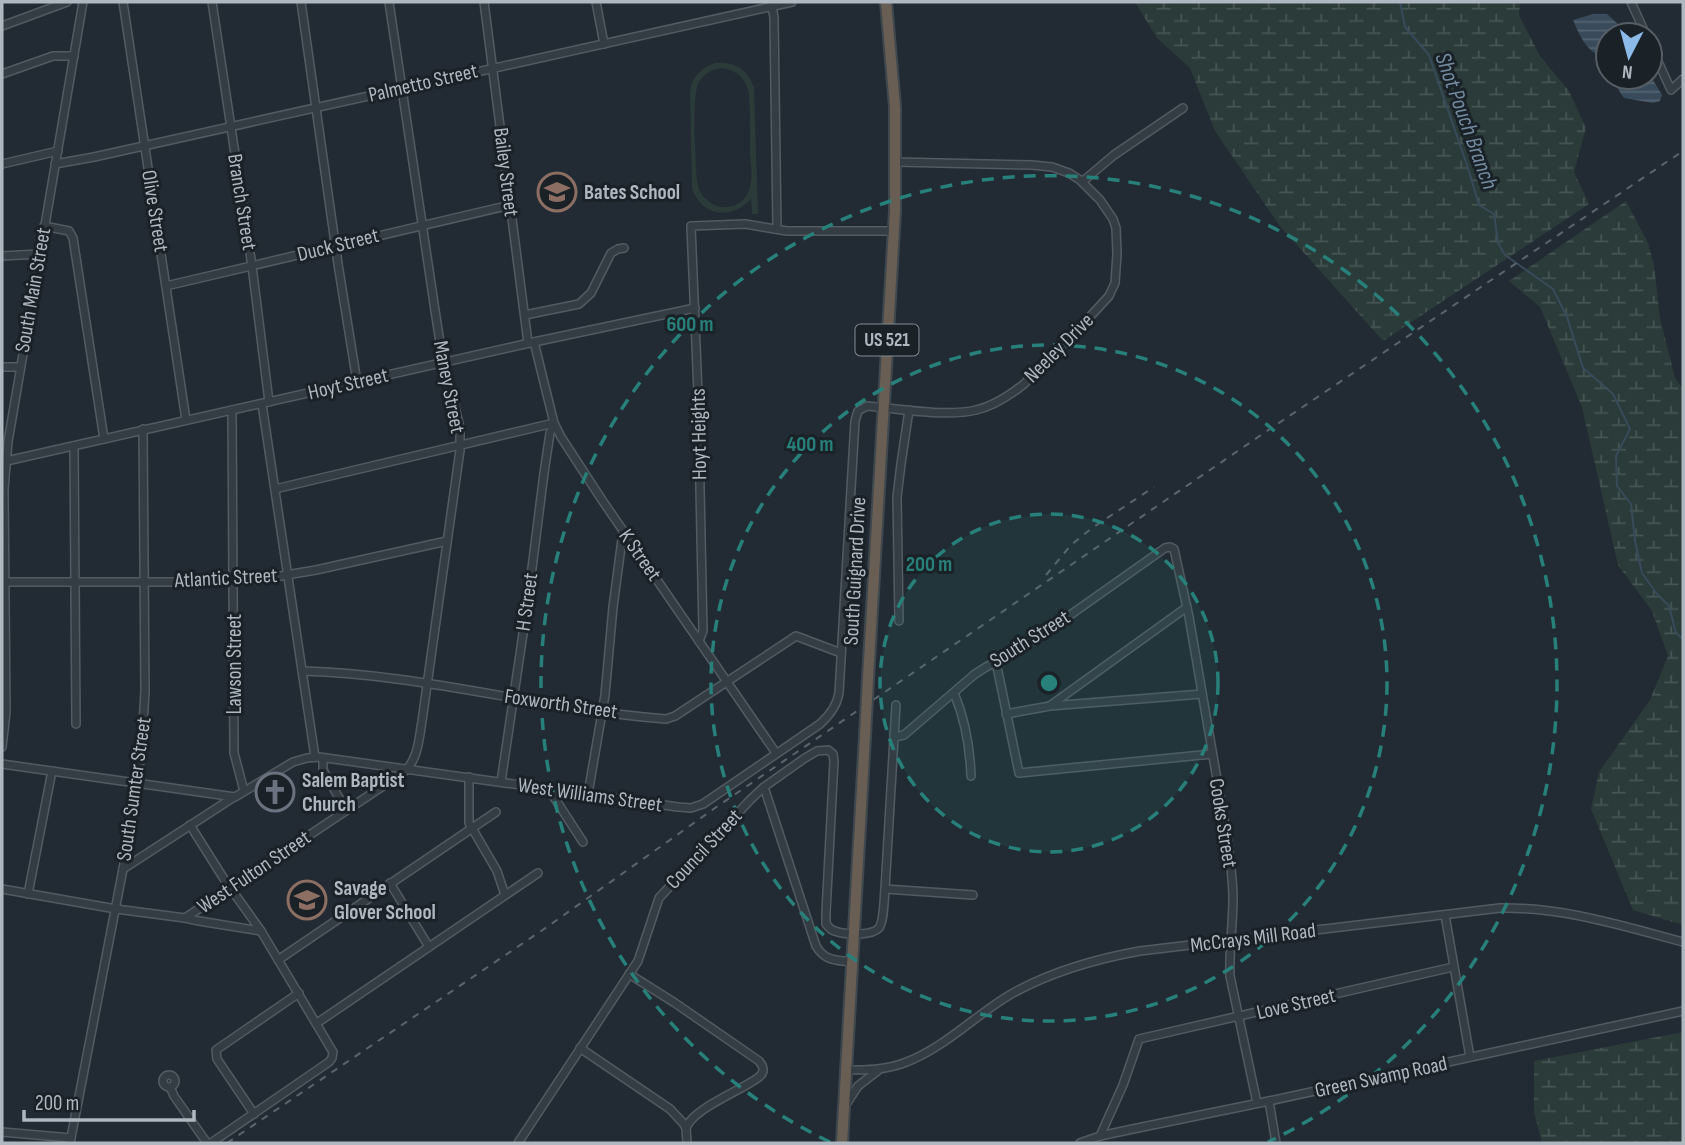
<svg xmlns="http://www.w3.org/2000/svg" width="1685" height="1145" font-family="'Sofia Sans Condensed',sans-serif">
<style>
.wetland{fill:url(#wetland-marsh)}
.pitch{fill:#2a3b39;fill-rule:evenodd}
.water{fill:url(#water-rules)}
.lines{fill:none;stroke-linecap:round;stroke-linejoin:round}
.stream{stroke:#394b5b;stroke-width:2}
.minor-casing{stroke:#525b62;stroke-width:10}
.highway-casing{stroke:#3f484e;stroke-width:14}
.minor{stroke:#353d44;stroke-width:7}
.highway{stroke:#695e53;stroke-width:10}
.rail{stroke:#5b646d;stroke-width:2;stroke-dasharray:7 7;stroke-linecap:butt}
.highway-bridge-casing{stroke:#3f484e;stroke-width:14;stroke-linecap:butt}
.highway-bridge{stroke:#695e53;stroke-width:10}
.ring{fill:none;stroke:#27807a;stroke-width:3.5;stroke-dasharray:12 9}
.labels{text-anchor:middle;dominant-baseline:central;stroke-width:6;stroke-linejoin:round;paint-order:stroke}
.shield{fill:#1a2228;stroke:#828b93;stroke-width:2}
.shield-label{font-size:19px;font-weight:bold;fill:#afb8c1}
.street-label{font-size:21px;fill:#afb8c1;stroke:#1a2228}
.poi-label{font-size:21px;font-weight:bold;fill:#afb8c1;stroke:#1a2228;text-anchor:start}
.water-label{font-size:23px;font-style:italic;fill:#738ca1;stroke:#1a2228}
.centre{fill:#27807a;stroke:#1a2228;stroke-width:3.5}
.ring-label{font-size:21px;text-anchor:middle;font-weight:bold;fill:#27807a;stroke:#1a2228;stroke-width:6;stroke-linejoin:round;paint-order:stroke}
</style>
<defs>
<pattern id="wetland-marsh" width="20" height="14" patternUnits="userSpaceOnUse" patternTransform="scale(1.75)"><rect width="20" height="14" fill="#2a3b39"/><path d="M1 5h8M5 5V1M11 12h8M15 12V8" fill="none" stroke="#465554"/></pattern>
<pattern id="water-rules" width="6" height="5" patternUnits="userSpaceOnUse" patternTransform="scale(1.75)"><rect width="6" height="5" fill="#394b5b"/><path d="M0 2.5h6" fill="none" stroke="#536371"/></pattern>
</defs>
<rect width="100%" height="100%" fill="#222b33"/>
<g class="wetland">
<polygon points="1135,2 1520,2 1519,15 1540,56 1569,91 1586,128 1574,172 1589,204 1383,341 1279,225 1215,131 1190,68 1157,38"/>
<polygon points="1626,201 1648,243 1654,265 1660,318 1675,378 1683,389 1683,925 1633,910 1591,809 1599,772 1650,700 1668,656 1652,611 1618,565 1582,407 1540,307 1509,281"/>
<polygon points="1683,1032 1683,1143 1542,1143 1534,1112 1534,1061"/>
</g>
<path class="pitch" d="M715 63C734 61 748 69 754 88L758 214H752L751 199C731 221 701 216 692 188L690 90C693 76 701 68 715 63ZM721 68C737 70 746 78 749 94 750 114 750 134 750 154 751 165 753 177 750 187 742 218 701 211 697 181 696 162 691 95 699 82 704 73 712 70 721 68Z"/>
<g class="water">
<path d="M1593 14H1607L1619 25 1625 35H1608V61C1587 51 1582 41 1573 20Z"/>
<polygon points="1650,75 1662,95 1660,101 1653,103 1624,98 1618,89 1613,77 1650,77"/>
</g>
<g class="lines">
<polyline class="stream" points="1400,2 1405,27 1429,55 1468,168 1479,205 1494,214 1498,243 1505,255 1553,289 1567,317 1583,368 1613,394 1630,429 1616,456 1617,486 1631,504 1635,541 1642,573 1657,594 1669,606 1676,633 1683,639"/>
<defs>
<g id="minor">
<polyline points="123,2 186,420"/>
<polyline points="212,2 252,266 269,402"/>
<polyline points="301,2 338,264 357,382"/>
<polyline points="484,2 528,343"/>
<polyline points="596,2 604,44"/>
<polyline points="771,2 774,17 777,229"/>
<polyline points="1631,2 1646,35"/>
<polyline points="2,26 67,2"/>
<polyline points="1650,44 1671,90 1683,79"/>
<polyline points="2,74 53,56 74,56"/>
<polyline points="2,164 58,151"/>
<polyline points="55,164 94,157 792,2"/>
<polyline points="1082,182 1114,155 1183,108"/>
<polyline points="44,226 69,231 73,238 104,439"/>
<polyline points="2,256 39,254"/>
<polyline points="166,286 510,205"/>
<polyline points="525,315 579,304 591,293 611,253 618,249 624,248"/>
<polyline points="534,342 554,423 561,437 602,500 776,753"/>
<polyline points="2,367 20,367"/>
<polyline points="262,404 315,757"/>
<polyline points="232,410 234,753 244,791"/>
<polyline points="74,446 76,724"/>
<polyline points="2,462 534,342 695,308"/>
<polyline points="275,489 554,423"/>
<polyline points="4,582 212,582 257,580 316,570 447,541"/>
<polyline points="899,621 897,497 901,464 909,410"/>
<polyline points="699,641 703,631 698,393 691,226 745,224 787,231 894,231"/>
<polyline points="996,662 1019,773 1212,754"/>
<path d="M302 671C425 674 544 710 666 719L675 716 796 636 841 653"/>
<path d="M954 693C965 719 970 748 971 776"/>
<polyline points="1051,705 1187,607"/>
<polyline points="1006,714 1050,706 1202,694"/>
<path d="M894 737 904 735 975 674 986 667 1017 651 1039 637 1165 548 1170 547 1174 549 1189 617 1228 843C1230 861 1233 880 1233 898 1233 924 1229 950 1230 976L1257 1103"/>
<polyline points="2,747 6,712 4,489 8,442 83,2"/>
<polyline points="323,758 323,770 346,810"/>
<path d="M2 764 235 797 293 762 307 758 319 757 678 807 691 808 703 804 820 724C830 715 837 706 839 693L855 421 858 411 867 406C898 409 947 417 976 410 994 406 1009 396 1024 384L1086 321 1109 296 1115 283 1117 254 1116 228 1113 219 1100 200 1080 180 1069 173 1052 167 1032 165 896 162"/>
<polyline points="469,777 469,823 497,871 505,895"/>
<polyline points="501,782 528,600 544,473 550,433 554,424"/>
<path d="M764 787 816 946C825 961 835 960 851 962"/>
<polyline points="548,788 583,842"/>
<polyline points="588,794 605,695 613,607 623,532"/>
<polyline points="190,825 224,879 261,931 333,1052 332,1058 329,1062 211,1143"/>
<polyline points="123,869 234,797"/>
<polyline points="390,883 429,947"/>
<path d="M2 889 116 909 185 918 404 772C418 760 419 739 422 721L460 450V428L441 349 436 317 389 2"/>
<polyline points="885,889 973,895"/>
<polyline points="28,894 52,771"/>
<polyline points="1445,915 1470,1057"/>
<polyline points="185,918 199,921 261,931"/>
<polyline points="278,960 496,812"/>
<path d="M629 974 675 1003 759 1061C764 1067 765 1072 759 1077 741 1091 693 1108 686 1128"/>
<polyline points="317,1023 538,873"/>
<polyline points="580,1048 670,1109 683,1123 686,1128 687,1143"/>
<path d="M846 1070C866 1070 885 1070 904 1063 945 1048 976 1014 1013 993 1053 971 1095 959 1140 951L1500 908C1564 907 1623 926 1683 942"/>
<circle cx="169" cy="1081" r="6"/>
<polyline points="170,1087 174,1096 207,1143"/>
<polyline points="1269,1101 1276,1143"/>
<polyline points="845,1106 858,1086 880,1069"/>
<polyline points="254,1114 217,1059 216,1050 299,993"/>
<polyline points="2,1132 71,1138"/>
<polyline points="1100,1136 1123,1085 1139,1039 1453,967"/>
<polyline points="70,1143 123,869 134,809 142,743 145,691 143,429"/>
<path d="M518 1143 638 961 659 898 750 800 764 787 805 758 817 751 828 750 833 754 834 761 826 912V924C830 928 830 930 835 931 845 935 872 936 879 928 884 921 884 899 885 889L896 705"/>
<polyline points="1080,1143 1100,1136 1128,1130 1269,1101 1683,1011"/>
</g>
<g id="highway">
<polyline points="868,679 895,211 895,107 886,2"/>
<polyline points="842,1143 865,736"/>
</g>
</defs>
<use href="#minor" class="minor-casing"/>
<use href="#highway" class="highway-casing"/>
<use href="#minor" class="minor"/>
<use href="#highway" class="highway"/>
<g class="rail">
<polyline points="1046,575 1071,545 1092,528 1154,487"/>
<polyline points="227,1143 547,927 715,808 1267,431 1683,151"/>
</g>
<defs>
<polyline id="highway-bridge" points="865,736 868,679"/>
</defs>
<use href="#highway-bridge" class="highway-bridge-casing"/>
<use href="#highway-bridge" class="highway-bridge"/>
</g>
<circle cx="1049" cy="683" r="169" fill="#27807a" fill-opacity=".12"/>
<g class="ring">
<circle cx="1049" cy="683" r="169"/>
<circle cx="1049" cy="683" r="338"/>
<path d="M830 1142A508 508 0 1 1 1268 1142"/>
</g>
<defs>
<symbol id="school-ring" viewBox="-11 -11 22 22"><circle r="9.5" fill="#1a2228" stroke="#8d6e63" stroke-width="1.5"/><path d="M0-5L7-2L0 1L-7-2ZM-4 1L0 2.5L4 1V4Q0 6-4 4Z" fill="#8d6e63"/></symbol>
<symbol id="church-ring" viewBox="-11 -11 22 22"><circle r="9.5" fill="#1a2228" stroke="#6b7280" stroke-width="1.5"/><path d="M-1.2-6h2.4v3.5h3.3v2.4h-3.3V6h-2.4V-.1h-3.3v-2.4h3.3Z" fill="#6b7280"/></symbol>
</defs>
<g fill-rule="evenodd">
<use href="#school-ring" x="535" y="170" width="44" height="44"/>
<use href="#church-ring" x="253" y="770" width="44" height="44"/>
<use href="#school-ring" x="285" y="878" width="44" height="44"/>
</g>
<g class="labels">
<rect class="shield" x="855.5" y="324.5" width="63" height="31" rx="5"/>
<g class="shield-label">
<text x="887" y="340">US 521</text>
</g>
<g class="street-label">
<text transform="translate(423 83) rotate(-13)">Palmetto Street</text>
<text transform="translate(506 172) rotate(83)">Bailey Street</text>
<text transform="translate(242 202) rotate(81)">Branch Street</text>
<text transform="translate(155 211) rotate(81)">Olive Street</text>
<text transform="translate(338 245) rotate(-14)">Duck Street</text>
<text transform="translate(33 290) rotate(-80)">South Main Street</text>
<text transform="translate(1059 348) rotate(-45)">Neeley Drive</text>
<text transform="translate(348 384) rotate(-13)">Hoyt Street</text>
<text transform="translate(449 387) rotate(79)">Maney Street</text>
<text transform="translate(699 434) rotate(-91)">Hoyt Heights</text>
<text transform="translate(640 555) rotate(55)">K Street</text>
<text transform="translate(855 571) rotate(-87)">South Guignard Drive</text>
<text transform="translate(226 578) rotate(-3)">Atlantic Street</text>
<text transform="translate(527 602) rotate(-82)">H Street</text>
<text transform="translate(1030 639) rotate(-32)">South Street</text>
<text transform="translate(234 664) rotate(-90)">Lawson Street</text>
<text transform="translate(561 704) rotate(8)">Foxworth Street</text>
<text transform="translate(134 789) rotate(-82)">South Sumter Street</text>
<text transform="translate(590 795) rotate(8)">West Williams Street</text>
<text transform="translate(1223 823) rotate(81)">Cooks Street</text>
<text transform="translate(704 849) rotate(-47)">Council Street</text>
<text transform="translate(254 872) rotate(-34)">West Fulton Street</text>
<text transform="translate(1253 938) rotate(-7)">McCrays Mill Road</text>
<text transform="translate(1296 1004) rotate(-13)">Love Street</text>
<text transform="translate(1381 1077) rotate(-12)">Green Swamp Road</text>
</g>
<g class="poi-label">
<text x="584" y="192">Bates School</text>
<text x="302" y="780">Salem Baptist<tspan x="302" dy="24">Church</tspan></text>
<text x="334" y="888">Savage<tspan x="334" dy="24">Glover School</tspan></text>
</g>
<g class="water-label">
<text transform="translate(1466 121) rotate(70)">Shot Pouch Branch</text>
</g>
</g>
<circle cx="1049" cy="683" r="10" class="centre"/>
<g class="ring-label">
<text x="690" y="331">600 m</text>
<text x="810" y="451">400 m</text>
<text x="929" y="571">200 m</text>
</g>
<rect width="1685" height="1145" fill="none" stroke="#afb8c1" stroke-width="7"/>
<g transform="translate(1629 56) rotate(186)"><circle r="33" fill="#1a2228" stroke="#565e65" stroke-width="2"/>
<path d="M0-5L12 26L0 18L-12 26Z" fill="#8cbbe9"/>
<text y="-10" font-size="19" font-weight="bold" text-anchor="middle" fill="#afb8c1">N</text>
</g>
<path d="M24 1110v10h170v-10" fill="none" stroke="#afb8c1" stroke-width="3.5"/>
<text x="35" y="1110" font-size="21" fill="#afb8c1" stroke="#1a2228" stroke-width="5" paint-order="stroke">200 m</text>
</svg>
